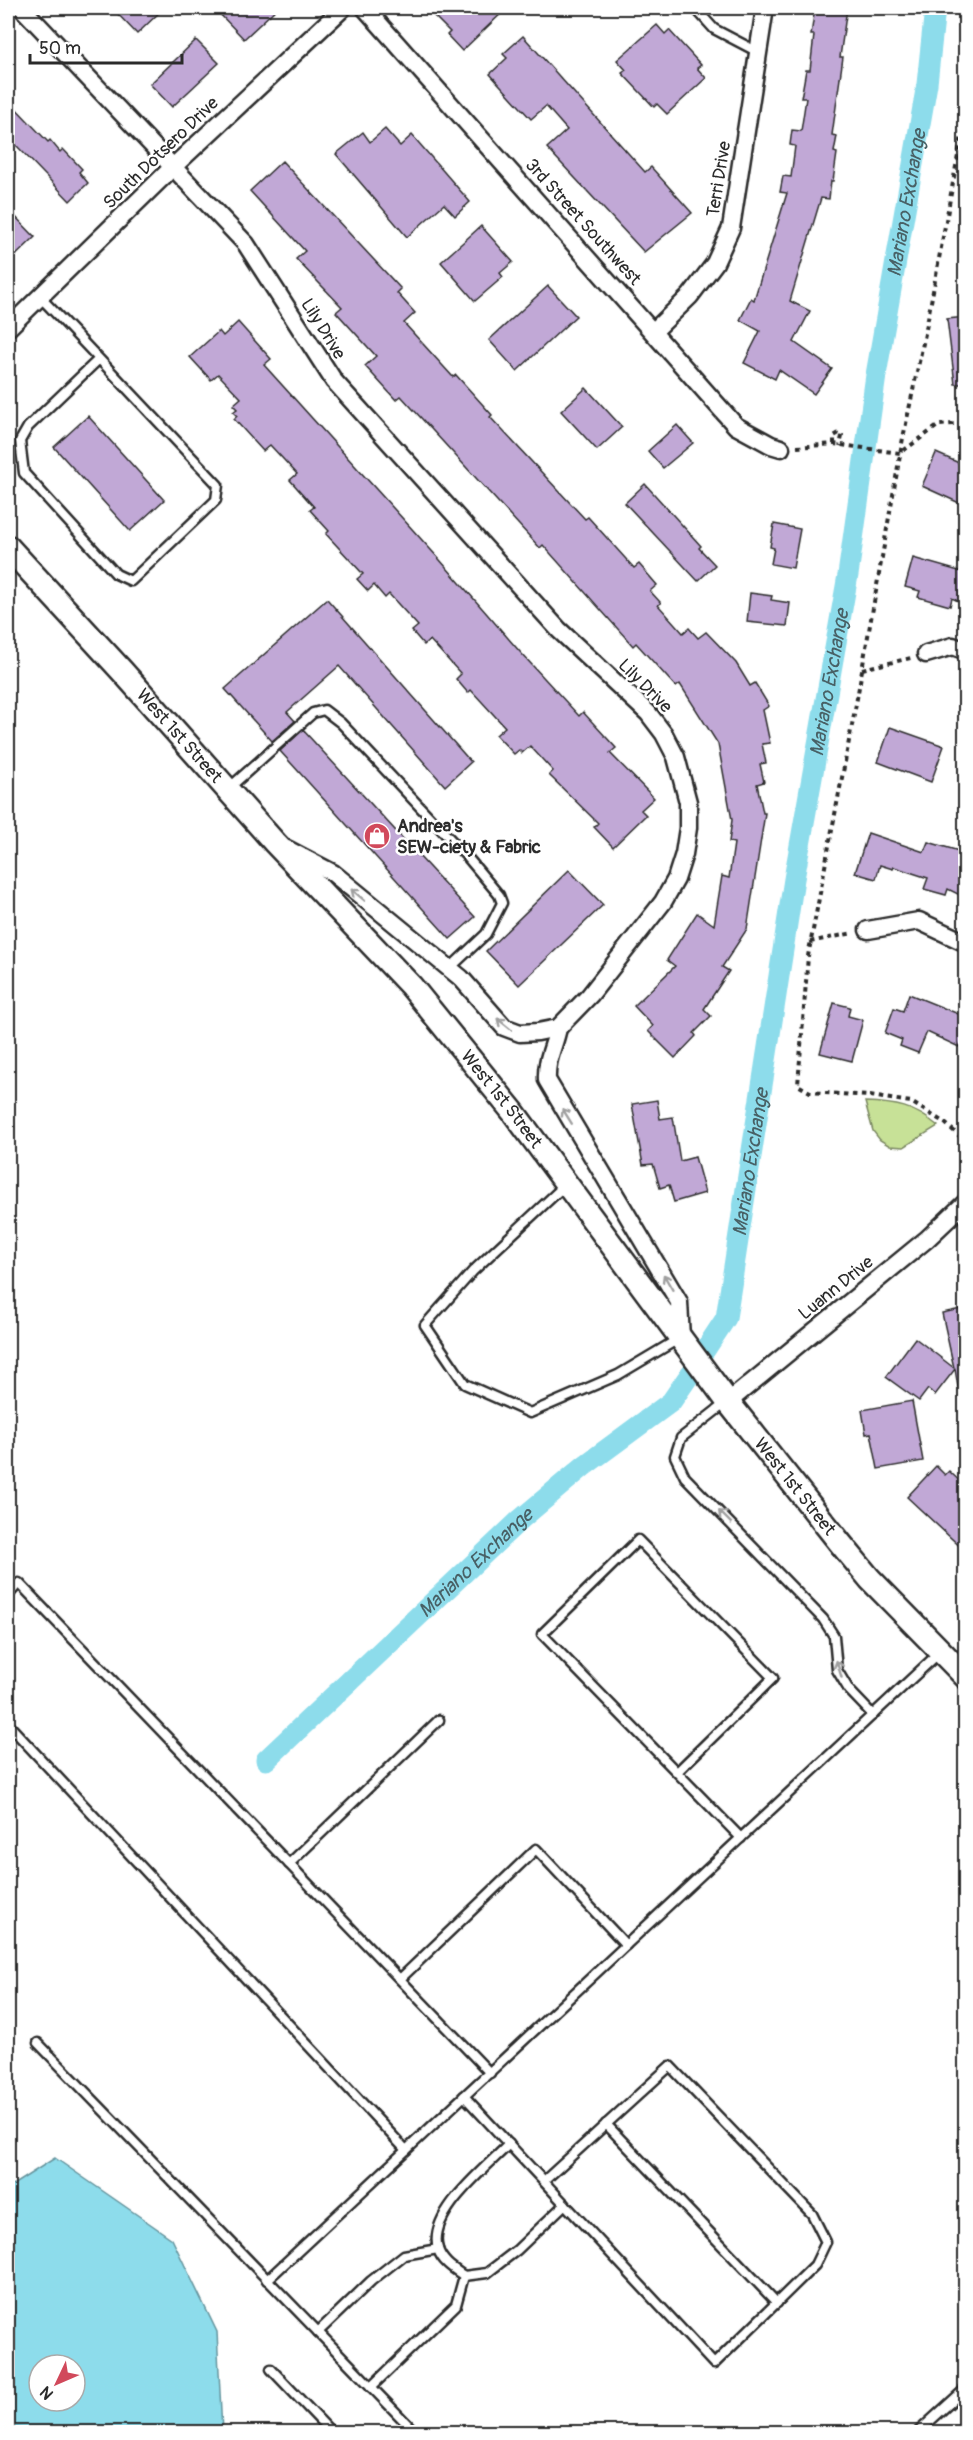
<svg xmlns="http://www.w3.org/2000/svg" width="973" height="2440" font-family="Pangolin,sans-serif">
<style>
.green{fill:#c7e197;stroke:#798661;stroke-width:1.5}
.water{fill:#8ddceb;stroke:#66959e;stroke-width:1.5;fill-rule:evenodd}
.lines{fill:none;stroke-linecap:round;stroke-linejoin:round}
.canal{stroke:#8ddceb;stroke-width:21}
.building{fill:#c1a8d6;stroke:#2b2b2b;stroke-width:1.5}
.service-casing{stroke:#2b2b2b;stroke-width:13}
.minor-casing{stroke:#2b2b2b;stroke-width:21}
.secondary-casing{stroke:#2b2b2b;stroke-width:27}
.path{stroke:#2b2b2b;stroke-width:4;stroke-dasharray:4.5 4.5;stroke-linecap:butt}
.service{stroke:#fff;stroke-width:8}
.minor{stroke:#fff;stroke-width:16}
.secondary{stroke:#fff;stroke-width:22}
.oneway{stroke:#a0a0a0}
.labels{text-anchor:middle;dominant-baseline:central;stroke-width:5;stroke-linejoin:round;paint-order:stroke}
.street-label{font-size:18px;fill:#2b2b2b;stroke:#fff}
.poi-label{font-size:18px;font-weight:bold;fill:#2b2b2b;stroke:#fff;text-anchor:start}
.water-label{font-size:20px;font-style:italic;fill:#486065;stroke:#fff}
</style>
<rect width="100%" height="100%" fill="#fff"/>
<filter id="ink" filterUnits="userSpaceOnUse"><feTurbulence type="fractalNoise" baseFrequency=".0167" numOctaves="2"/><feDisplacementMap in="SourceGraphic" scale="12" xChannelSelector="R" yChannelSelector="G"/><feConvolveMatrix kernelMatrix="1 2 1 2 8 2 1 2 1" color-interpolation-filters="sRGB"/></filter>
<g filter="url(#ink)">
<path class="green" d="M865 1102C896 1103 914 1106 938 1126L904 1147 890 1146 880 1140 873 1131Z"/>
<path class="water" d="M55 2158 172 2239 217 2332 222 2432H38L8 2426V2188ZM39 2365H75V2401H39Z"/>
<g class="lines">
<g class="canal">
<path id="s1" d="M705 1350 726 1318 794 879 848 575 876 375 927 84 935 8"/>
<path id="s2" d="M266 1760 521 1519 584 1466 671 1402 691 1373"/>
</g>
</g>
<g class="building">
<polygon points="112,8 164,8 137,34"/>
<polygon points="214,8 277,8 244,39"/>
<polygon points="426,8 507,8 462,51 447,35 450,32"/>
<polygon points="815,8 847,8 840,57 843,57 832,135 837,136 834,152 837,153 833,181 831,181 829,199 821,198 790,301 810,311 794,342 832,369 814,394 779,370 775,379 744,363 760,331 740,320 751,298 754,300 787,193 780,192 783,176 791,177 795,146 790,145 792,130 801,131 806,98 801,98 806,70 810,70 814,35 811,35"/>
<polygon points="657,25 665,34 669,30 701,65 697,68 706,78 667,114 657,104 654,107 622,73 626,70 617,60"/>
<polygon points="523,36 645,172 651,167 692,213 644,252 547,148 567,130 546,106 531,119 490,74 507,58 503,54"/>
<polygon points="196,40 219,63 172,107 150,84"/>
<polygon points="8,100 48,142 50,140 60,152 63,149 82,169 79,172 88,183 70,201 16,145 8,153"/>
<polygon points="385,129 400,146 412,135 470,202 455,216 444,204 407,237 336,154 363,132 370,142"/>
<polygon points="282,161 401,289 397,293 415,313 404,323 453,377 456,375 492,415 490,417 585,519 588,517 634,568 639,564 657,585 650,591 661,603 658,605 683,633 689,628 698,638 706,632 736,663 750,686 755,683 769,706 763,710 770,743 762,744 766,763 760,764 764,782 757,784 763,813 765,813 747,929 722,967 729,971 704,1009 711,1016 694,1033 696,1036 675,1058 648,1031 653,1026 634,1006 675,966 667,960 697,913 714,925 722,876 729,878 734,843 729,842 732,820 718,744 680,684 676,687 636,643 633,646 543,545 540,548 401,396 396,400 365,366 376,356 336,312 342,307 296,259 305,251 250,191"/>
<polygon points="8,209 35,237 8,263"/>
<polygon points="481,226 513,262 500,273 503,277 475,301 441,262"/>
<polygon points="548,286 576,316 517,371 489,340"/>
<polygon points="966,317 966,384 955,384 947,319"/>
<polygon points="238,322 271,359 264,365 440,560 521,653 579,716 583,712 616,748 610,753 654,798 641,810 646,815 613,847 594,827 598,823 549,775 553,771 530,746 522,753 519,750 514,754 496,735 505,727 471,690 468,693 456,679 461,674 430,640 424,645 412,631 418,626 389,594 385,598 374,585 368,591 357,579 363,574 326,534 329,531 310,510 314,507 290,480 297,474 270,445 263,451 234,419 237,416 233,412 237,409 233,405 241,398 218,374 211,380 190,357 219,331 223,336"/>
<polygon points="586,388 622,427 597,450 561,411"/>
<polygon points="88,416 164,500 130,531 54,447"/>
<polygon points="677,425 693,443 663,468 648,451"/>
<polygon points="936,453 966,466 966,506 922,486"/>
<polygon points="645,484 701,546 699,548 715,565 698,581 625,503"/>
<polygon points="774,524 800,529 793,568 771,564 774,548 770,547"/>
<polygon points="913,558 966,573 966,605 952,598 950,606 918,597 920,591 905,587"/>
<polygon points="750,593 772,596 771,600 790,603 787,626 747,622"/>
<polygon points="327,599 471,762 445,786 339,666 287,712 295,721 272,741 225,689"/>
<polygon points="890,727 944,746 931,782 878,762"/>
<polygon points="303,730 475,917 450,939 280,751"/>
<polygon points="868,833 924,852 928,842 966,853 966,898 948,889 946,895 924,889 928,878 894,867 893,869 880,865 876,879 855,873"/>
<polygon points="569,870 603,905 519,985 486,951"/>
<polygon points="909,994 966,1017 966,1033 959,1047 927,1032 918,1053 900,1046 902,1040 885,1033 894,1008 903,1011"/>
<polygon points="834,1003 850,1007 848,1016 863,1020 852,1061 820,1053"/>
<polygon points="657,1100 660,1119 673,1117 680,1161 695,1157 705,1193 674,1202 669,1185 660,1188 653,1164 643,1165 632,1104"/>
<polygon points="966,1308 966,1386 958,1387 955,1369 935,1395 928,1389 919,1401 886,1377 915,1338 954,1368 942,1313"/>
<polygon points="912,1401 923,1461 878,1469 871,1433 866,1434 862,1410"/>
<polygon points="936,1466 945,1475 949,1471 966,1487 966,1552 907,1497"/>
</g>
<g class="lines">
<defs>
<g id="service">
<polyline points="695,8 714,29 758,52"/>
<path d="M40 297C100 359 158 422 218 485L216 500 131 581 116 574 24 473 20 441 28 427 99 359"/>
<polyline points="228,789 313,713 324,710 341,723 468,858 499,895 502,903 486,934 449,969"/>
<polyline points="565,1185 473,1271 425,1325 465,1384 530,1413 618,1375 680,1338"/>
<polyline points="727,1402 681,1438 675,1456 685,1477 823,1619 834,1636 837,1670 849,1690 873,1715"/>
<polyline points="8,1595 19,1583 490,2073"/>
<polyline points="8,1724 406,2150"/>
<polyline points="677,1772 773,1678 638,1540 542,1634 741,1838"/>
<polyline points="289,1864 439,1720"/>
<polyline points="400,1979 536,1849 626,1945"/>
<polyline points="38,2043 415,2432"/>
<polyline points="464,2096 714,2364 815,2265 826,2242 812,2214 670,2066 544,2181"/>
<polyline points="606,2124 777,2303"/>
<path d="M509 2144C486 2168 427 2213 438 2249 442 2262 454 2269 464 2276L487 2273 517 2250 565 2204"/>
<polyline points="267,2280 940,1652"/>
<polyline points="318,2332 371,2281 404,2255 438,2249"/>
<polyline points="271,2369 331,2432"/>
<polyline points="371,2387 456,2305 464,2276"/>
<polyline points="918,2432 964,2390"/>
</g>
<g id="minor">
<polyline points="22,8 246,244 334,381 559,630 648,713 664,734 676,757 688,802 688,828 684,854 676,879 663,902 590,995 558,1028 538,1032 520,1033 504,1027 461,978 333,873 287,849"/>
<polyline points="365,8 736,426 771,445 781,448"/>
<polyline points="8,328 173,167 343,8"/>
<polyline points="654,331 690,296 715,263 731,228 765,8"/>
<polyline points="926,654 953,646 966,651"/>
<polyline points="868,930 919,921 966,943"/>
<path d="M558 1028C554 1048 546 1058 547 1080L679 1302 681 1338"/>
<polyline points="728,1402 927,1239 966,1202"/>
</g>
<g id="secondary">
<path id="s3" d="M8 547 122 671 275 843 411 986 514 1113 728 1402 841 1544 870 1579 966 1677"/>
</g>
</defs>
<use href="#service" class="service-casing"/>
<use href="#minor" class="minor-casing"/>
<use href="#secondary" class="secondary-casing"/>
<g class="path">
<polyline points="966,112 926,329 903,438 856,704 808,956 798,1085 810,1092 870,1096 911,1102 945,1123 966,1142"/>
<polyline points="834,444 834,436 839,433 842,436 840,446"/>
<polyline points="797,447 834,444 900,453 939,425 966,423"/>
<polyline points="862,669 911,658"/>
<polyline points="810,942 853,933"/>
</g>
<use href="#service" class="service"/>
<use href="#minor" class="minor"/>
<use href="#secondary" class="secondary"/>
</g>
<defs><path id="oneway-shaft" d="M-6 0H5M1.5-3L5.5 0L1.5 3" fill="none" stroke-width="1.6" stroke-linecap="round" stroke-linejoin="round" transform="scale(1.5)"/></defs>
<g class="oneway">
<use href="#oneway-shaft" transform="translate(358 895) rotate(-140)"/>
<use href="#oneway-shaft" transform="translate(504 1024) rotate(-141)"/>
<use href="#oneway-shaft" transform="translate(567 1116) rotate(-122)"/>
<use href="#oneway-shaft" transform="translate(668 1282) rotate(-120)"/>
<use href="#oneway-shaft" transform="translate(725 1517) rotate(-135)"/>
<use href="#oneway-shaft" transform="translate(839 1669) rotate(-107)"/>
</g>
</g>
<defs>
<symbol id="shop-disc" viewBox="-11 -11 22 22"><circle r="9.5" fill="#d1495b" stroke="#fff"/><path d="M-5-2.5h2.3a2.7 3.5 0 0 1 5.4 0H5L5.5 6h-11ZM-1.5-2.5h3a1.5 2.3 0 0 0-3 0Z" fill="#fff"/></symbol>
</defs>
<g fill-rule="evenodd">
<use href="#shop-disc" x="362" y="821" width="30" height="30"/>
</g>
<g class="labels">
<g class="street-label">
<text transform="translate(161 153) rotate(-44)">South Dotsero Drive</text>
<text transform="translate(719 179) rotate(-81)">Terri Drive</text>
<text transform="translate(583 222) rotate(48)">3rd Street Southwest</text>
<text transform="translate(323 329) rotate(58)">Lily Drive</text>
<text transform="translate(645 686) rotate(45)">Lily Drive</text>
<text stroke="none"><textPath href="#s3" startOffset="255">West 1st Street</textPath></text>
<text stroke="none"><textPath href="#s3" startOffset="741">West 1st Street</textPath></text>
<text transform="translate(836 1288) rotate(-39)">Luann Drive</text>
<text stroke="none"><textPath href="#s3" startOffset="1227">West 1st Street</textPath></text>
</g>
<g class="poi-label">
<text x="397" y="826">Andrea's<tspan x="397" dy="21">SEW-ciety &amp; Fabric</tspan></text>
</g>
<g class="water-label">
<text stroke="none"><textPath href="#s1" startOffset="1168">Mariano Exchange</textPath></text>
<text stroke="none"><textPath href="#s1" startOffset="682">Mariano Exchange</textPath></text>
<text stroke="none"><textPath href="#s1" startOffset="196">Mariano Exchange</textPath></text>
<text stroke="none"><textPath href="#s2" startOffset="288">Mariano Exchange</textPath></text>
</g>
</g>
<rect width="973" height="2440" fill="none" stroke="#fff" stroke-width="30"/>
<rect x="15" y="15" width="943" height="2410" fill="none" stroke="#2b2b2b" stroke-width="2" filter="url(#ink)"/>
<g transform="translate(57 2383) rotate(226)"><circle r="28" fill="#ffffff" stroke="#aaaaaa" stroke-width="1.5"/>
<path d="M0-4.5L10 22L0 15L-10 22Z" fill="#d1495b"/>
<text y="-9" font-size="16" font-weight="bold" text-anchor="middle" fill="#2b2b2b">N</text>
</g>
<path d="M30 54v9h152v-9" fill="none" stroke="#2b2b2b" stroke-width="3"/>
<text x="39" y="54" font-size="18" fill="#2b2b2b" stroke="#ffffff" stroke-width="4.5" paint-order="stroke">50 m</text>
</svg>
